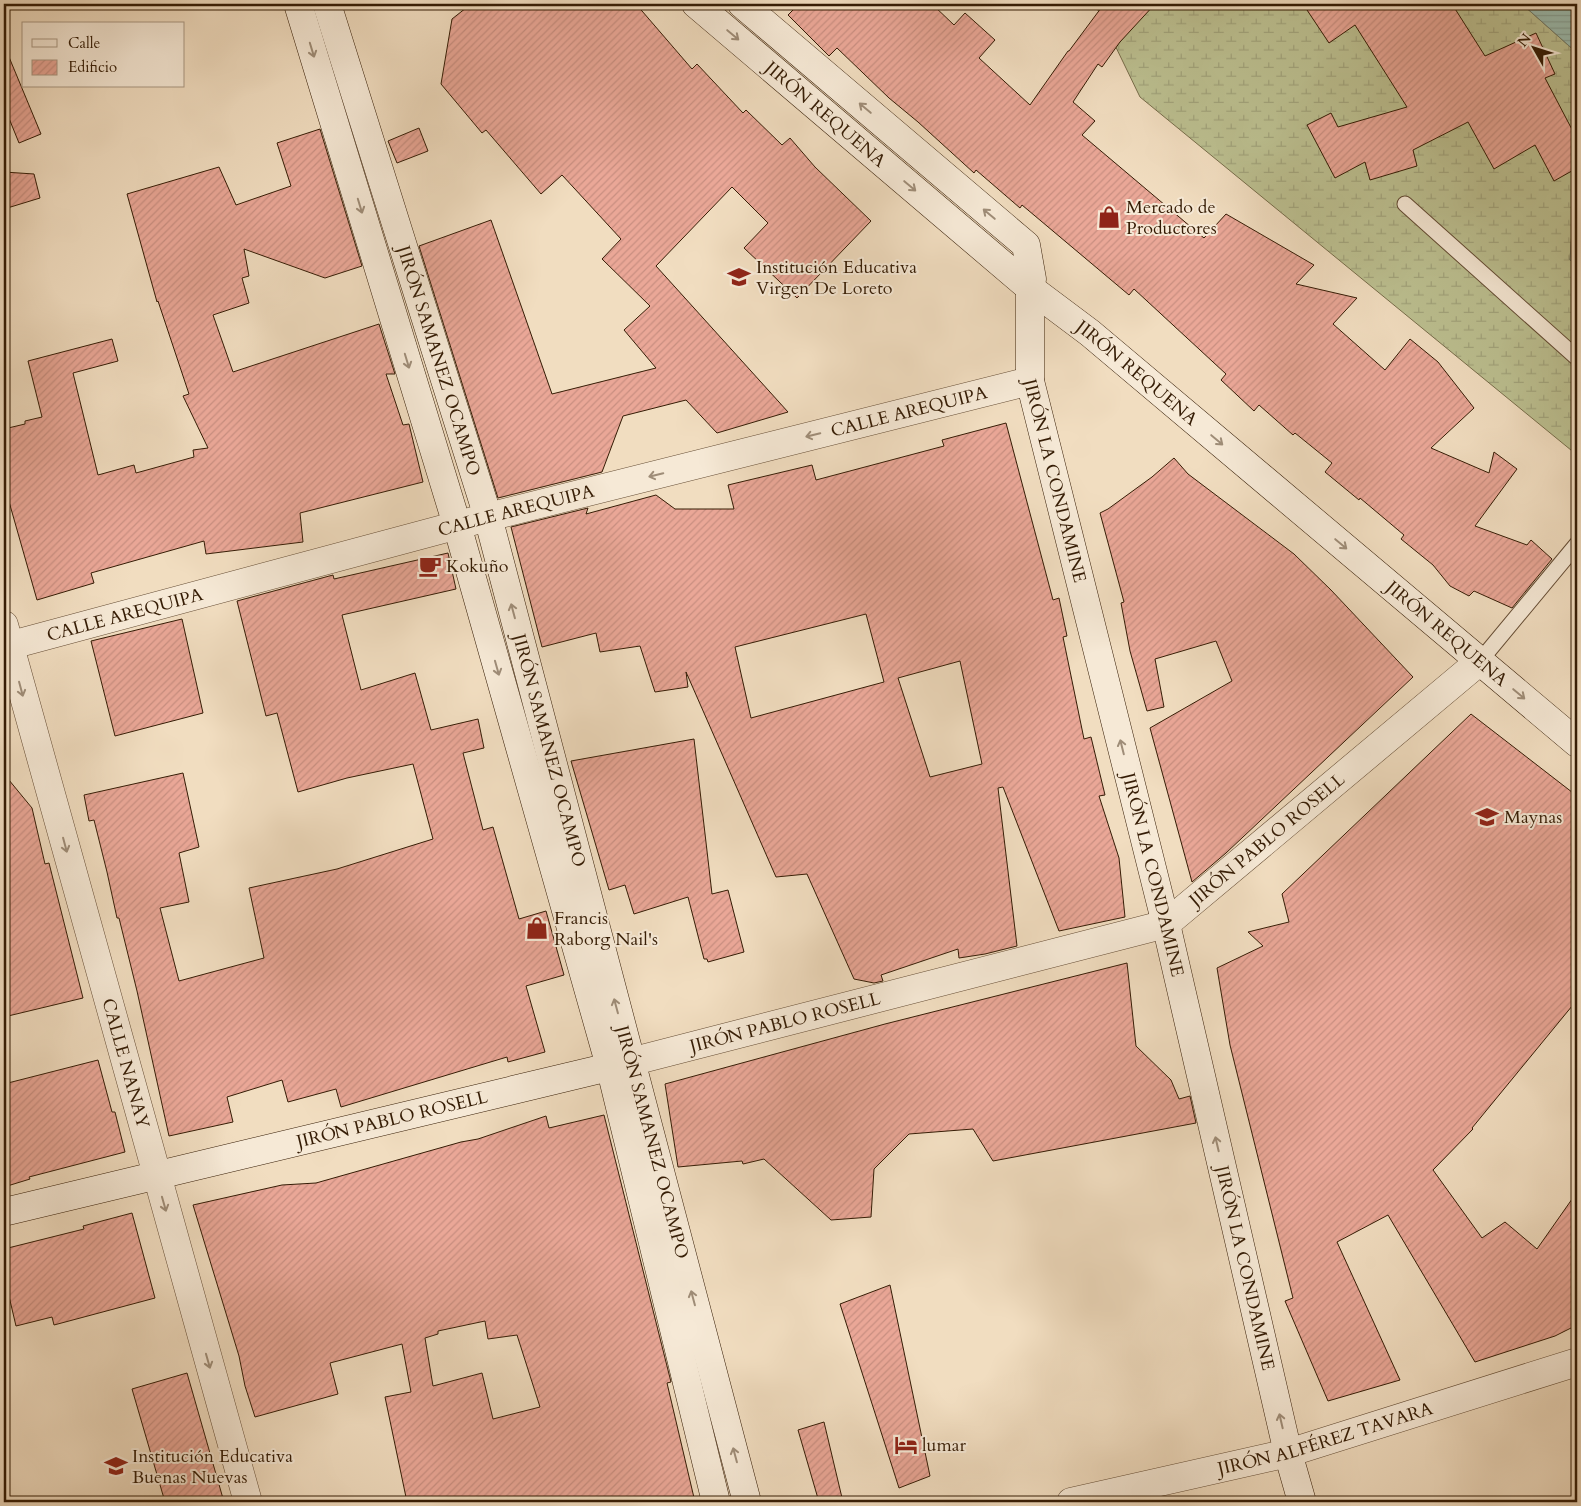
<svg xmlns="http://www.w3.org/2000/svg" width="1581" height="1506" font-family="Cardo,serif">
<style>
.wetland{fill:url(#wetland-marsh);stroke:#786e4b}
.water{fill:url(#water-rules);stroke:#727c6b}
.building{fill:url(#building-hatch);stroke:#351c05;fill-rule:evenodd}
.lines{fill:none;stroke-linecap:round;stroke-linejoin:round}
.lane-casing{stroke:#644c34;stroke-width:17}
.street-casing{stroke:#644c34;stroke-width:29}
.secondary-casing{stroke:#351c05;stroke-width:29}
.lane{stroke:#f6e9d6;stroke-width:15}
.street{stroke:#f6e9d6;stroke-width:28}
.secondary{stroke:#f6e9d6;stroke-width:28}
.oneway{stroke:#9f8d78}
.labels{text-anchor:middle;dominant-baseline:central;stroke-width:4;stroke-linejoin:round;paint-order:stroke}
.street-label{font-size:18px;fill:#351c05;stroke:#f6e9d6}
.poi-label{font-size:18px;fill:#351c05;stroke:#f6e9d6;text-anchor:start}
</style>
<defs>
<pattern id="wetland-marsh" width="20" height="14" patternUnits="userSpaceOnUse" patternTransform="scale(1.25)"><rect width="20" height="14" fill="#bcc091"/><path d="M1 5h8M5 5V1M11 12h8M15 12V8" fill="none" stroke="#a2a47c"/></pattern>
<pattern id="water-rules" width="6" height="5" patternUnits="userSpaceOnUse" patternTransform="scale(1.25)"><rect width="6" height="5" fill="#9bbcaf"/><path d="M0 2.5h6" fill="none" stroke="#86a195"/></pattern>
<pattern id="building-hatch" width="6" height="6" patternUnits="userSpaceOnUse" patternTransform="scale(1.25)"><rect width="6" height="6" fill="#eaa797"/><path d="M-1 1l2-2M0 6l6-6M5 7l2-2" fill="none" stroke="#c98f81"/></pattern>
</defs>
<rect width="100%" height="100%" fill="#f1ddc0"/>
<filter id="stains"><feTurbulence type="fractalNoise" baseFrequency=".004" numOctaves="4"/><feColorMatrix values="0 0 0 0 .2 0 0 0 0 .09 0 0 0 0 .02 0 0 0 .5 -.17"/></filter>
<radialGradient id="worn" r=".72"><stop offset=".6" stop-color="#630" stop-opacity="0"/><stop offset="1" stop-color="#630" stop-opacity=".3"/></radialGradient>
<polygon class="wetland" points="1095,4 1522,4 1577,53 1577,157 1570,260 1577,267 1577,455 1140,97"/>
<g class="water">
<polygon points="1522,4 1577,4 1577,53"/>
<polygon points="1577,157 1577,267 1570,260"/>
</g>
<g class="building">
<polygon points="471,4 636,4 692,69 697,64 743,113 746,110 782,145 790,138 815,167 871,221 797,298 744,248 768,223 732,187 656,266 788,412 717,433 686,400 623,416 602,472 498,498 419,246 491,220 552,394 656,368 624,330 650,306 602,259 621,239 562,175 541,194 486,130 482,133 441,84 452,19"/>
<polygon points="799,4 932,4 954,25 965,13 995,40 979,58 1030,105 1068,51 1069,51 1104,4 1155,4 1120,42 1102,67 1098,64 1073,102 1095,121 1082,135 1204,238 1226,214 1314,265 1296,284 1357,298 1333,324 1385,370 1410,339 1438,362 1474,408 1431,448 1489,473 1494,452 1517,469 1475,526 1527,545 1531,540 1552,559 1512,608 1474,591 1469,596 1450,586 1433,565 1401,539 1404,535 1360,498 1359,500 1325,472 1332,463 1295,433 1293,435 1259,405 1254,411 1221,380 1226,374 1134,289 1129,295 1022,205 1020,208 976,170 974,173 918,122 889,98 837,48 829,56 788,15"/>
<polygon points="1303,4 1452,4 1485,56 1536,33 1555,74 1545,78 1577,139 1577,168 1554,181 1535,145 1494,169 1468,122 1413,150 1417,166 1370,180 1365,162 1335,178 1307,125 1331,113 1338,127 1407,107 1355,25 1329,43"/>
<polygon points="4,45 41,134 19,143 4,106"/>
<polygon points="419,128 428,151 397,163 388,141"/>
<polygon points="320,129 362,266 325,278 244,249 249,276 242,278 249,303 213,315 233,372 379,324 395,374 386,374 403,425 409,424 423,482 300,513 303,542 206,554 204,541 91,573 94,583 37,600 4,484 4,429 25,424 25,421 42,417 28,361 112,339 118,361 73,373 98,475 134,465 136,473 194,457 193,450 208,448 183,396 189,394 158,301 157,302 127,194 219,167 236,205 291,186 277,143"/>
<polygon points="4,172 34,174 40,198 4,209"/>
<path d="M1006 423 1053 600 1059 598 1067 636 1063 637 1084 739 1091 737 1105 795 1099 796 1119 858 1125 917 1059 931 1003 787 998 788 1017 946 985 954 959 958 958 949 881 975 883 981 874 983 854 979 807 874 776 877 686 672 688 687 655 692 640 646 600 652 596 633 542 647 511 527 588 508 586 514 656 495 675 509H734L728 485 812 465 816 480 944 446 942 440ZM866 614 884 682 751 718 735 647ZM960 661 982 764 930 777 898 678Z"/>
<polygon points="1174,458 1188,474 1294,554 1331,590 1413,677 1226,853 1192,882 1150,728 1232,681 1216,641 1155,659 1164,707 1147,711 1130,651 1121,603 1124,602 1100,513 1108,509 1152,477"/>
<polygon points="448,553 456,589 342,615 361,690 415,673 431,730 478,719 484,748 463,753 483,830 493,827 519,919 546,911 564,975 526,986 545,1052 508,1062 507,1057 341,1107 336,1089 288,1102 282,1080 227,1097 233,1122 169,1136 137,991 119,918 117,918 107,872 94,820 89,821 84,795 183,773 199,847 179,853 189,902 160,908 179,981 264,958 249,888 337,869 433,839 413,764 347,778 298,792 277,713 266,716 237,601 333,575 334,579"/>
<polygon points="182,619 203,713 115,736 91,641"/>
<polygon points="1471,714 1577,796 1577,1000 1472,1128 1473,1129 1433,1170 1482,1238 1505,1222 1537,1249 1577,1192 1577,1325 1555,1336 1475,1362 1388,1215 1337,1242 1400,1380 1328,1401 1285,1301 1293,1298 1230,1045 1217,968 1263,946 1248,932 1289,922 1282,894"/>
<polygon points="694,739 712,894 728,890 744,952 708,962 707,959 704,959 688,897 634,914 625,885 609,890 571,761"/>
<polygon points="4,774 32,808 45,864 49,863 83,998 8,1016 4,996"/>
<polygon points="1127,963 1136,1046 1171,1080 1179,1099 1190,1096 1196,1123 993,1161 973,1129 909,1134 874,1169 871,1217 831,1220 764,1159 743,1164 742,1161 678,1167 665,1084 885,1024"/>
<polygon points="98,1060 112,1112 115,1112 125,1152 29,1177 30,1179 4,1187 4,1084"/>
<path d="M604 1115 671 1382 667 1383 695 1502H407L385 1397 411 1392 402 1344 330 1363 338 1394 255 1417 245 1386 239 1356 193 1205 282 1185 316 1183 461 1142 478 1139 546 1116 549 1128ZM485 1321 488 1339 517 1335 540 1407 493 1419 482 1373 433 1386 425 1338 438 1334V1331Z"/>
<polygon points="132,1213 155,1298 54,1325 52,1317 16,1326 4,1275 4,1249 84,1229 83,1226"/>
<polygon points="890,1285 930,1476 899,1488 840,1304"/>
<polygon points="187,1373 224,1502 165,1502 132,1389"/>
<polygon points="824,1422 843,1502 819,1502 798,1430"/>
</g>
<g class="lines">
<defs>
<g id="lane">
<polyline points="1405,204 1577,358"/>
<polyline points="1480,661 1577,544"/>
</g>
<g id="street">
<path id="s1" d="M4 625 248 1502"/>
<path id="s2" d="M4 647 488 517 1030 381"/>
<path id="s3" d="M630 1062 1166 924 1480 661"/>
<path id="s4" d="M1071 1502 1288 1453 1577 1362"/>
</g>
<g id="secondary">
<polyline points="298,4 457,525 610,1066 716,1502"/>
<path id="s5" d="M327 4 488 517 747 1502"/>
<path id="s6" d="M696 4 1030 288 1090 333 1577 743"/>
<path id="s7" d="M742 4 1026 245 1032 279 1030 288V381L1166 924 1288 1453 1302 1502"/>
<path id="s8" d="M4 1212 626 1063"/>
</g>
</defs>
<use href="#lane" class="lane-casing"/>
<use href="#street" class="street-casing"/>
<use href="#secondary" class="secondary-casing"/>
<use href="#lane" class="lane"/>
<use href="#street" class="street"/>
<use href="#secondary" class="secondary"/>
</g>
<defs><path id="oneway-shaft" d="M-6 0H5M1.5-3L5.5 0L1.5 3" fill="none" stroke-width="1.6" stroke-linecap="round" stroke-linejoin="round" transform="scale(1.25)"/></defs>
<g class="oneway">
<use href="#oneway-shaft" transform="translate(733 35) rotate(40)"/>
<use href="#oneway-shaft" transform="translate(312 50) rotate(73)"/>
<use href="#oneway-shaft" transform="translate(865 108) rotate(-140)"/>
<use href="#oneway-shaft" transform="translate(910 186) rotate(40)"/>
<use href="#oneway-shaft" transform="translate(360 206) rotate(73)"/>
<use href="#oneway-shaft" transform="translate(989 214) rotate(-140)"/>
<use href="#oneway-shaft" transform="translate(407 361) rotate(73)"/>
<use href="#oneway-shaft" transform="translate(813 435) rotate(166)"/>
<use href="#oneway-shaft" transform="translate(1217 440) rotate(40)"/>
<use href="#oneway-shaft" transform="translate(656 475) rotate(166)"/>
<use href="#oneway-shaft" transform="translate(1341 544) rotate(40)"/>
<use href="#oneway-shaft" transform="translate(513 611) rotate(-105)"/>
<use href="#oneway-shaft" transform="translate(497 668) rotate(74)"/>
<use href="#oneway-shaft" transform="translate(21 689) rotate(75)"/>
<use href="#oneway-shaft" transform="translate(1519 694) rotate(40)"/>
<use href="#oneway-shaft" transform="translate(1122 747) rotate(-104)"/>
<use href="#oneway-shaft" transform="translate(65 845) rotate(75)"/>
<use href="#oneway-shaft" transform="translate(616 1006) rotate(-105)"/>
<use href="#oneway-shaft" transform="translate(1217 1144) rotate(-103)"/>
<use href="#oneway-shaft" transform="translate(164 1204) rotate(74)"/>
<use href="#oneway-shaft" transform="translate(693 1298) rotate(-105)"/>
<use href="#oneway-shaft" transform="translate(208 1361) rotate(74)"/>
<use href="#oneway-shaft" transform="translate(1281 1421) rotate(-103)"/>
<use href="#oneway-shaft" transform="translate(735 1455) rotate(-105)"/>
</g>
<defs>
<symbol id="shop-bare" viewBox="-9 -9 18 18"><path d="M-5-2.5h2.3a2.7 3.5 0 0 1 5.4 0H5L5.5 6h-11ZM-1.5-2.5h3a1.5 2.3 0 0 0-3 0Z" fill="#8f2418" stroke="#f6e9d6" stroke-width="2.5" paint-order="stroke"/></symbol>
<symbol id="school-bare" viewBox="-9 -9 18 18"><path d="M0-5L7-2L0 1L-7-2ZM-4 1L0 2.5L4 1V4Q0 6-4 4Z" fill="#8f2418" stroke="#f6e9d6" stroke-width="2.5" paint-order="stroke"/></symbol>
<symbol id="cafe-bare" viewBox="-9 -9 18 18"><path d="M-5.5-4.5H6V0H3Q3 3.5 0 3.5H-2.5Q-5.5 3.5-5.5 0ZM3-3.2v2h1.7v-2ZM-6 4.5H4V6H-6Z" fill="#8f2418" stroke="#f6e9d6" stroke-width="2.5" paint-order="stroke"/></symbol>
<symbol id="hotel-bare" viewBox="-9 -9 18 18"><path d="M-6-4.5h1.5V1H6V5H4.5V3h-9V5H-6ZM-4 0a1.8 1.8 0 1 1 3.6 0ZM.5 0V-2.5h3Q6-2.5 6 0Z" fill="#8f2418" stroke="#f6e9d6" stroke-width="2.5" paint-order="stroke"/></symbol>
</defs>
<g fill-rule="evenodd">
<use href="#shop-bare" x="1093" y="201" width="32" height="32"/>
<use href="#school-bare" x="723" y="261" width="32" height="32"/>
<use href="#cafe-bare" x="414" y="550" width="32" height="32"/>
<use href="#school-bare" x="1471" y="801" width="32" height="32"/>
<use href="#shop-bare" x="521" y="912" width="32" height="32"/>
<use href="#hotel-bare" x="890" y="1429" width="32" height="32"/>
<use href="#school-bare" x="100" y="1450" width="32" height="32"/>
</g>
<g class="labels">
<g class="street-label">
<text stroke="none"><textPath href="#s6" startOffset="170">JIRÓN REQUENA</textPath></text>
<text stroke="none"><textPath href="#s5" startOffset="374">JIRÓN SAMANEZ OCAMPO</textPath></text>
<text stroke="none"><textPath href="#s6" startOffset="575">JIRÓN REQUENA</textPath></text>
<text stroke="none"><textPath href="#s2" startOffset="935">CALLE AREQUIPA</textPath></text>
<text stroke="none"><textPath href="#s7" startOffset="612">JIRÓN LA CONDAMINE</textPath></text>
<text stroke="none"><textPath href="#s2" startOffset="530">CALLE AREQUIPA</textPath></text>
<text stroke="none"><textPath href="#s2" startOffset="125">CALLE AREQUIPA</textPath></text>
<text stroke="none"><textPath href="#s6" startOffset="980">JIRÓN REQUENA</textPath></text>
<text stroke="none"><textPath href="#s5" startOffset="779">JIRÓN SAMANEZ OCAMPO</textPath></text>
<text stroke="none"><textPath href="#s3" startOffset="685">JIRÓN PABLO ROSELL</textPath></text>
<text stroke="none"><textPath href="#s7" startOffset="1018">JIRÓN LA CONDAMINE</textPath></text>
<text stroke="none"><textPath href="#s3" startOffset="160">JIRÓN PABLO ROSELL</textPath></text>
<text stroke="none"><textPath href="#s1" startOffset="455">CALLE NANAY</textPath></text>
<text stroke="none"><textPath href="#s8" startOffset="399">JIRÓN PABLO ROSELL</textPath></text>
<text stroke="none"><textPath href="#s5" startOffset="1184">JIRÓN SAMANEZ OCAMPO</textPath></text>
<text stroke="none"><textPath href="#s7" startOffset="1422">JIRÓN LA CONDAMINE</textPath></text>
<text stroke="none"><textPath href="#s4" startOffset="262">JIRÓN ALFÉREZ TAVARA</textPath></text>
</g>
<g class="poi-label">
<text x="1126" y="207">Mercado de<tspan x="1126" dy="21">Productores</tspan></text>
<text x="756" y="267">Institución Educativa<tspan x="756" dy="21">Virgen De Loreto</tspan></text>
<text x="446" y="566">Kokuño</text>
<text x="1504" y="817">Maynas</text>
<text x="554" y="918">Francis<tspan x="554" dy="21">Raborg Nail's</tspan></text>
<text x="922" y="1445">lumar</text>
<text x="132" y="1456">Institución Educativa<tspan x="132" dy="21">Buenas Nuevas</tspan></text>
</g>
</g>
<rect width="1581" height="1506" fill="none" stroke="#f1ddc0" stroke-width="20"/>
<rect x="5" y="5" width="1571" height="1496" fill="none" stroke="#351c05" stroke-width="2.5"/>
<rect x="10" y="10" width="1561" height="1486" fill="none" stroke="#351c05"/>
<rect x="22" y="22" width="162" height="65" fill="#f6e9d6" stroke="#a99782"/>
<rect x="32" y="39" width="25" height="8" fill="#f6e9d6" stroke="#a99782"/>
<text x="68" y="48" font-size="15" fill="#351c05">Calle</text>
<rect x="32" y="60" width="25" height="15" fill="url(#building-hatch)" stroke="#a99782"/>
<text x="68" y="72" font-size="15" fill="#351c05">Edificio</text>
<g transform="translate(1534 48) rotate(309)" stroke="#f6e9d6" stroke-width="4" paint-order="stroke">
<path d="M0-4L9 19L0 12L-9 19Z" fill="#351c05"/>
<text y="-8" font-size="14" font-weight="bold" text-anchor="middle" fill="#351c05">N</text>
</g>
<rect width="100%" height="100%" filter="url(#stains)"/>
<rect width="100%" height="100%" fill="url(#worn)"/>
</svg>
